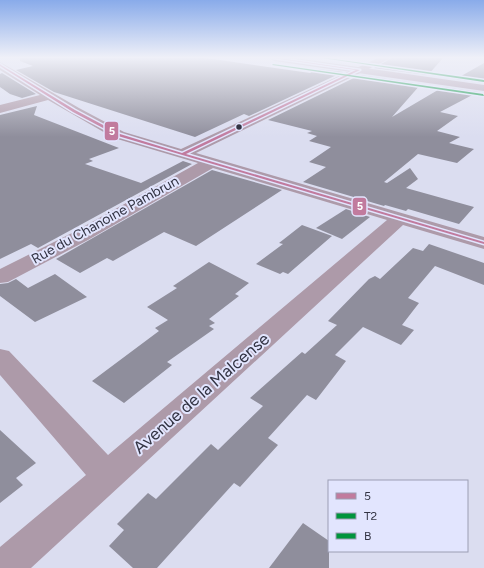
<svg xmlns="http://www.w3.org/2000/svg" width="484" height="568" font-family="Figtree,sans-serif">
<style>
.building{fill:#8f8e9c}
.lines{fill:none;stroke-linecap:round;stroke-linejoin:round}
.street{fill:#ad9aa9;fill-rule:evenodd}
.secondary{fill:#b2a2b4;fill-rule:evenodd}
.bus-1-casing{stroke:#e2e5fe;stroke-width:3}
.bus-2-casing{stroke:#e2e5fe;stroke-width:3}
.bus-3-casing{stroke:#e2e5fe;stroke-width:3}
.bus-1{fill:#c17b9e;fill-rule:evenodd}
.bus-2{fill:#00943c;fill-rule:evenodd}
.bus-3{fill:#00943c;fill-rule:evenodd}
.bus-dot{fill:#323343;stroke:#e2e5fe;stroke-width:1.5}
.labels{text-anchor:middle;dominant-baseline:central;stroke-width:4;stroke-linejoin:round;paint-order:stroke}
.street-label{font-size:14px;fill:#323343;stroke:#e2e5fe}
.near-street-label{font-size:17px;fill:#323343;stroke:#e2e5fe}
.line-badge{stroke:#e2e5fe;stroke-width:1.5}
.badge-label{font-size:11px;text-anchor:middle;font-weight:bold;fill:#fff}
</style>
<rect width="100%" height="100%" fill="#dbddf0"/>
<g class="building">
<polygon points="20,58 206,58 310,73 317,69 343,72 249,116 244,114 195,137 54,92 16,70 33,66 20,61"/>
<polygon points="392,58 443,58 428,75 374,68"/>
<polygon points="484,63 484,83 456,79"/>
<polygon points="2,73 36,94 22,98 10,94 0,87 0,74"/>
<polygon points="360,75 421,84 392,117 443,87 478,92 440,112 458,116 437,131 460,137 449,143 474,149 457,163 418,154 384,182 387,183 410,168 418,179 406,188 474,207 459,224 408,209 406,211 385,205 384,206 303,182 326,167 309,162 331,147 309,141 317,136 307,133 312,131 268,120"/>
<polygon points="37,106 34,115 119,148 89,159 93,161 85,164 141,183 183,161 192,164 38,248 31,244 0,259 0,115"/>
<polygon points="212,170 282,190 196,246 164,232 113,261 107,258 80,273 56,259"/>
<polygon points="346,209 370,217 342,239 316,228"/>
<polygon points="302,225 332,236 288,274 283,272 280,274 256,264 283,244 279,243"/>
<polygon points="429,244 484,263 484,285 435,266 408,298 419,303 402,325 414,330 401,345 363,327 335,355 346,361 316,400 307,395 268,438 278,445 240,487 234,483 157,568 133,568 109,546 124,530 117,524 148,493 156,499 211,444 218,450 263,406 250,398 302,352 305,354 337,325 328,321 369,279 375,276 380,279 413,248 423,251"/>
<polygon points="209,262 249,283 235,294 239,296 209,319 215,323 209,326 214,329 167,362 172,365 124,403 92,381 159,331 155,328 168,320 147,307 177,288 173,286"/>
<polygon points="55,274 87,297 35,322 0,296 0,284 8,283 16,279 28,288"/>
<polygon points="0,430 36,463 16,478 23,485 0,503"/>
<polygon points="303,523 329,541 329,568 269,568"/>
</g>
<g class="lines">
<polygon class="street" points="378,58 391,58 196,153 484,237 484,249 403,225 31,568 0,568 0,547 86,475 0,375 0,349 9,351 108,455 387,220 213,168 88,240 8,282 0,283 0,269 74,232 198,163 114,138 48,100 0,113 0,105 40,95 0,70 0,62 79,108 124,132 181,149"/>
<polygon class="secondary" points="269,58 295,58 484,85 484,91 274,61"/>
<defs>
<polygon id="bus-1" points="273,58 278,58 360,70 186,154 484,242 484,244 118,136 73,112 0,66 0,64 1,65 75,110 120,134 182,153 356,70"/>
<polygon id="bus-2" points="273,64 483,94 484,96 272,65"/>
<polygon id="bus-3" points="322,58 327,58 484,80 484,82"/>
</defs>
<use href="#bus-1" class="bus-1-casing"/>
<use href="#bus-2" class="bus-2-casing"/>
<use href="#bus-3" class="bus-3-casing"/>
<use href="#bus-1" class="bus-1"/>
<use href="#bus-2" class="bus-2"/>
<use href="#bus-3" class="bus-3"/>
</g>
<linearGradient id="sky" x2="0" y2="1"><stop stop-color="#89abea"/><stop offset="0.42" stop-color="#eff0f8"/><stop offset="1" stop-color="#eff0f8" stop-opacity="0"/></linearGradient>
<rect width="484" height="137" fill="url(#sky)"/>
<circle class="bus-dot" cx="239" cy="127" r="3.5"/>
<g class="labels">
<g class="street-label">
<text transform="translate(105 220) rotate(-29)">Rue du Chanoine Pambrun</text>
</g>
<g class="near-street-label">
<text transform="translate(201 393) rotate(-41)">Avenue de la Malcense</text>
</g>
</g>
<g class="line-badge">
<rect x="104" y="121" width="15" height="20" rx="4" fill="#c17b9e"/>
<rect x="352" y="197" width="15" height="19" rx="4" fill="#c17b9e"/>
</g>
<g class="badge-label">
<text x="112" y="135">5</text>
<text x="360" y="210">5</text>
</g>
<rect x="328" y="480" width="140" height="72" fill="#e2e5fe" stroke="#9c9eb3"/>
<rect x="336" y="493" width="20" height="6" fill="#c17b9e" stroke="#9c9eb3"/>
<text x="364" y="500" font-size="12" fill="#323343">5</text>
<rect x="336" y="513" width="20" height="6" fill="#00943c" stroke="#9c9eb3"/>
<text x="364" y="520" font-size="12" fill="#323343">T2</text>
<rect x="336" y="533" width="20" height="6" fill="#00943c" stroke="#9c9eb3"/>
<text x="364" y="540" font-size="12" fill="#323343">B</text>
</svg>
